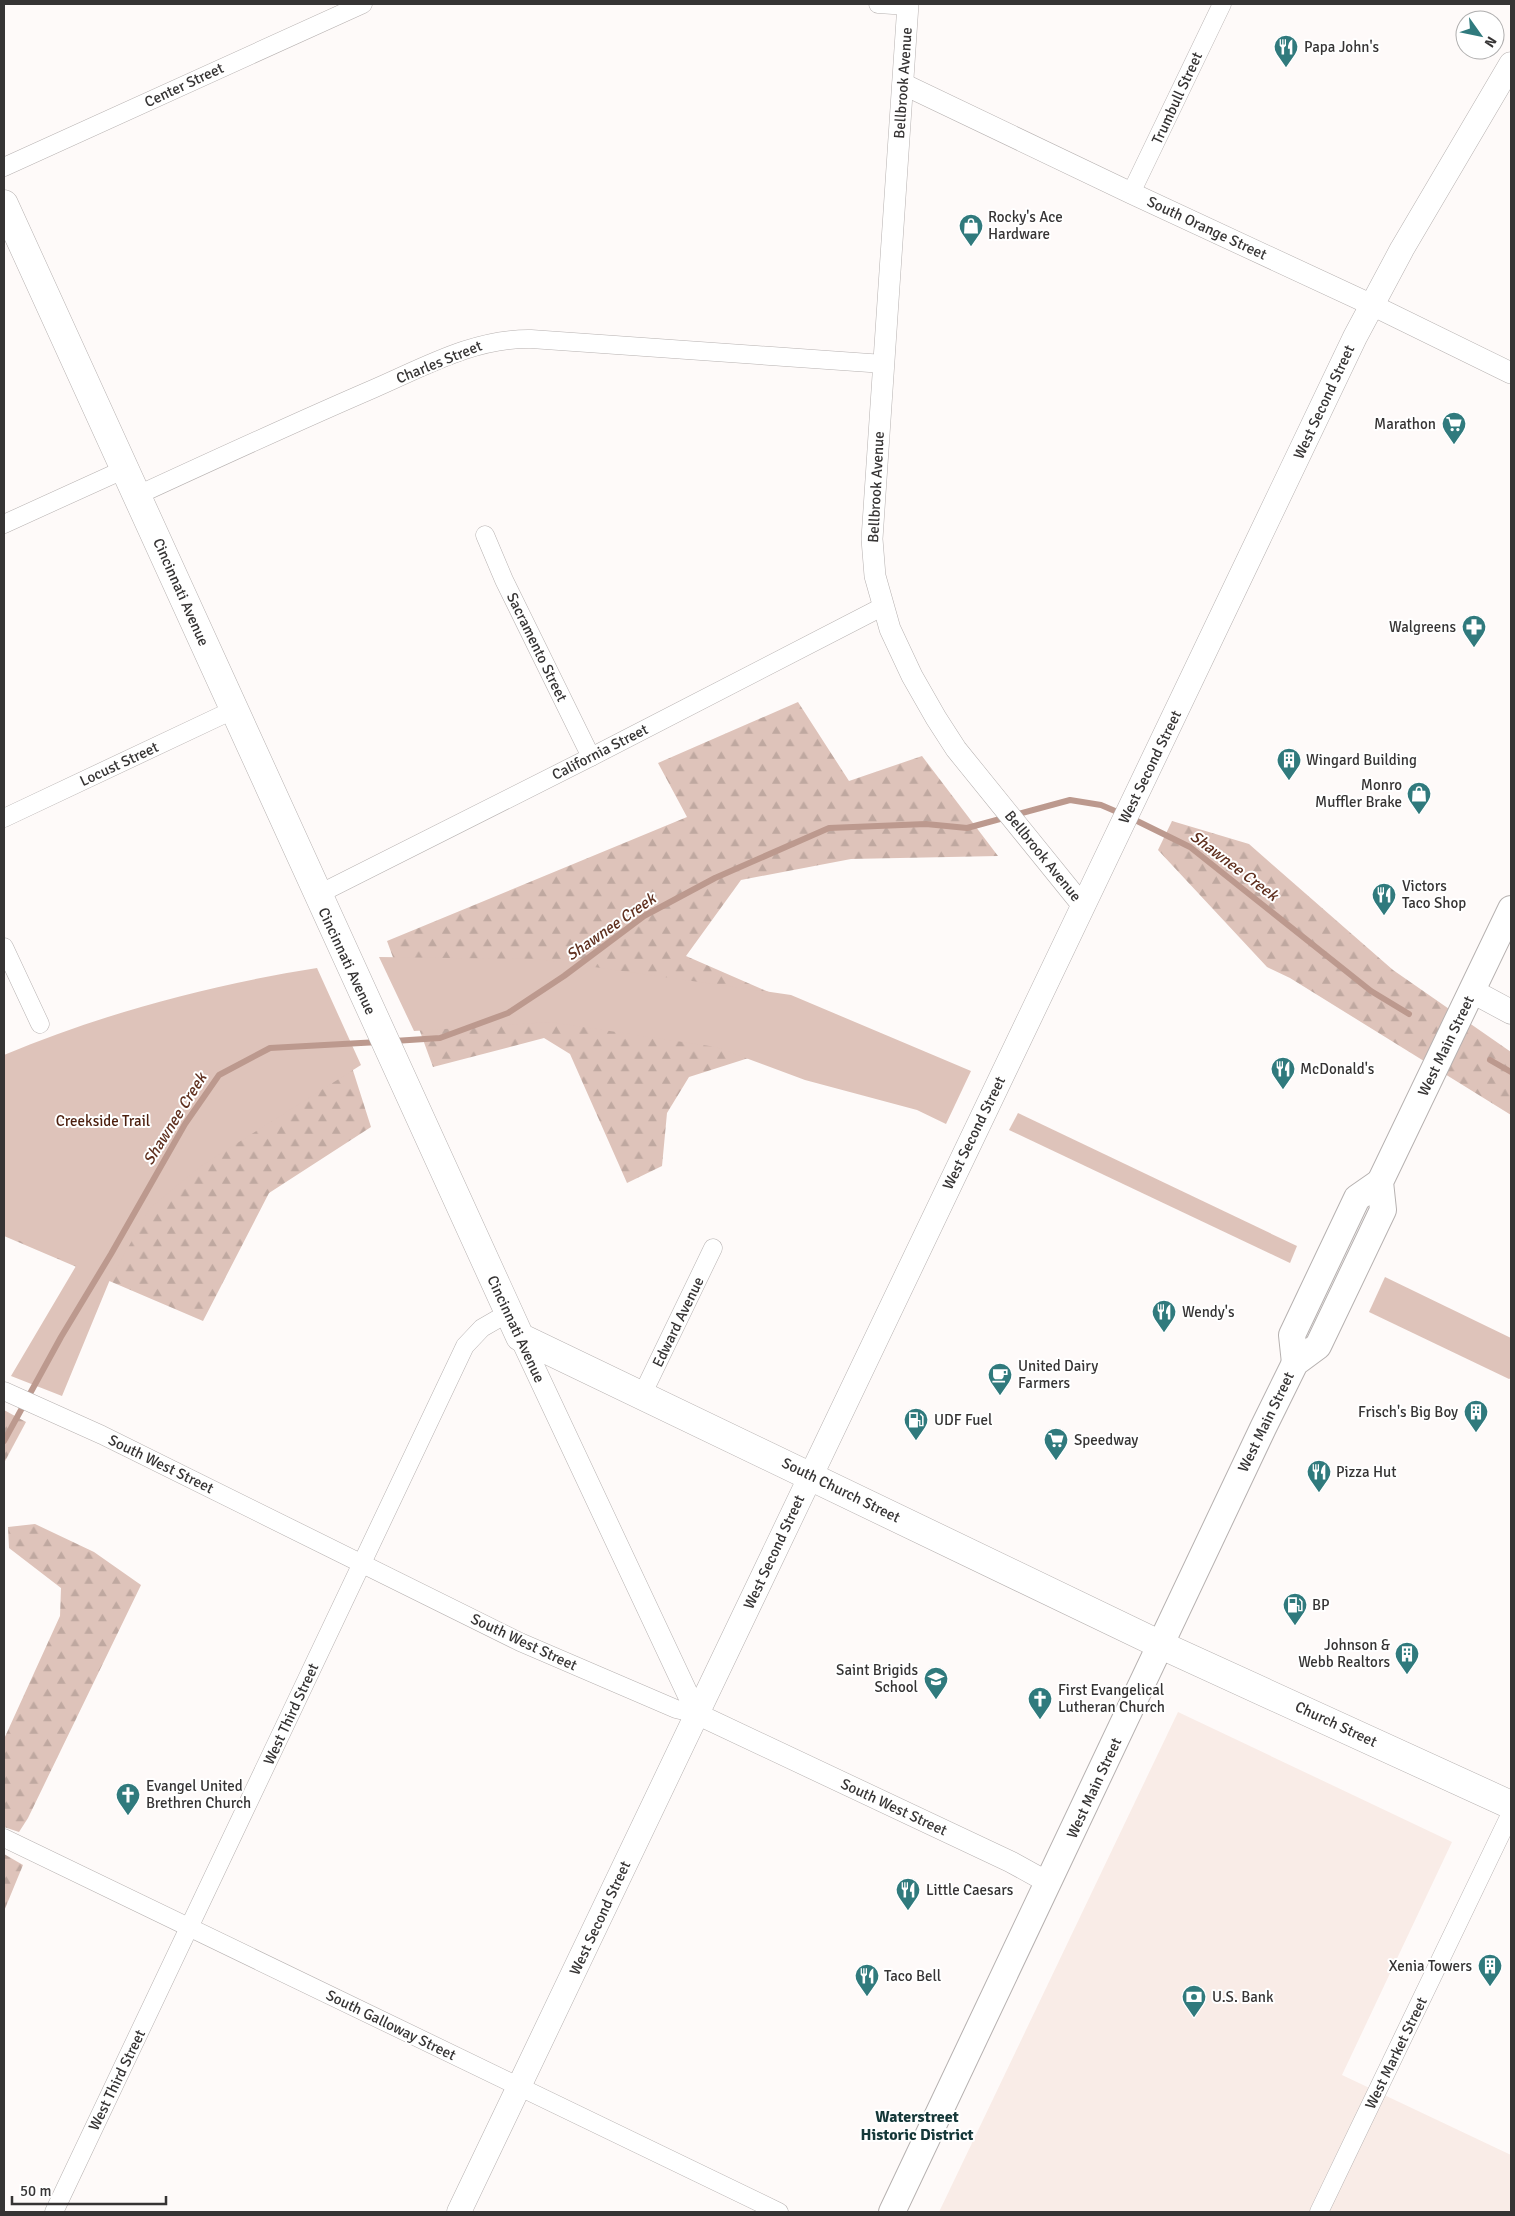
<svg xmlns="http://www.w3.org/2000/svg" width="1515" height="2216" font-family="Signika,sans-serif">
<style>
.built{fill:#f9ece7}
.forest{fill:url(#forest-firs)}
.park{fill:#dec3ba}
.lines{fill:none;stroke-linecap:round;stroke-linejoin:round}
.stream{stroke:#bc998e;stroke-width:6}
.minor-casing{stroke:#b6b1b0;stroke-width:19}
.tertiary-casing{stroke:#b6b1b0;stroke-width:22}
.secondary-casing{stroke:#b6b1b0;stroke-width:25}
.primary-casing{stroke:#b6b1b0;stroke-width:28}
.trunk-casing{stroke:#b6b1b0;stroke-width:29}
.minor{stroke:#fff;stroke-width:18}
.tertiary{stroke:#fff;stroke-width:21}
.secondary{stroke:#fff;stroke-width:24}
.primary{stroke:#fff;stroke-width:26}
.trunk{stroke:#fff;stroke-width:28}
.labels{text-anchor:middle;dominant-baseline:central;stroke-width:4;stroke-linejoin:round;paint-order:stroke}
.poi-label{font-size:15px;fill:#363434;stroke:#fff;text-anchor:start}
.street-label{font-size:15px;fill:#363434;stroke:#fff}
.park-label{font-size:15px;fill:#4b1e0d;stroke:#fff}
.water-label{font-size:16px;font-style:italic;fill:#603120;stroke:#fff}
.neighbourhood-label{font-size:16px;font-weight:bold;fill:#153839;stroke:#fff}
</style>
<defs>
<pattern id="forest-firs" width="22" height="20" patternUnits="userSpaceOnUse" patternTransform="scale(1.25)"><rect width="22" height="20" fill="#dec3ba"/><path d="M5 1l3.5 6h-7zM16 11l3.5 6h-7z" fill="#bfa8a0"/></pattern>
</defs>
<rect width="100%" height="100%" fill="#fefaf9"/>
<polygon class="built" points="1178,1712 1452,1842 1342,2075 1511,2155 1511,2212 939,2212"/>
<g class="forest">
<polygon points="798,702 849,781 922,756 998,856 851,859 741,880 686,956 964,1077 758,1055 689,1077 667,1113 662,1166 627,1183 570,1054 544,1038 433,1067 387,941 687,817 658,763"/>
<polygon points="1172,821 1249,844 1393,970 1511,1052 1511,1115 1290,978 1267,967 1158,850"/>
<polygon points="335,1014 371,1127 269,1193 203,1321 4,1236 4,1113"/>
<polygon points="4,1410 26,1422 4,1463"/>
<polygon points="35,1524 94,1552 141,1585 28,1818 19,1832 4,1827 4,1739 60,1616 61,1588 9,1548 8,1527"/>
<polygon points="4,1854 23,1865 4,1911"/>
</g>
<g class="park">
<polygon points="379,957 538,959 791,995 971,1071 946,1124 917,1110 805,1080 716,1047 550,1022 414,1031"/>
<path d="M317 968 361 1065 201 1166 150 1208 109 1282 62 1396 11 1376 76 1266 4 1234V1055C105 1013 209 985 317 968Z"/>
<polygon points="1018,1113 1297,1246 1290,1263 1009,1130"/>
<polygon points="1385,1277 1511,1338 1511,1378 1509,1379 1369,1312"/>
</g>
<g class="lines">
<g class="stream">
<polyline points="1131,818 1190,847 1371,991 1409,1014"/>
<polyline points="394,1041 440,1038 508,1013 564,976 644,916 715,878 829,828 926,824 967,828 1070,800 1101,805 1122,814"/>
<polyline points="1490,1060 1511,1072"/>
<polyline points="4,1441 61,1337 111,1254 185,1124 219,1075 270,1048 379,1042"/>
</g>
<defs>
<g id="minor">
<polyline points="878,4 908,6"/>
<polyline points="4,167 363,4"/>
<polyline points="1131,193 1222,4"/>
<path d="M138 495C216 459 294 423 373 389 424 367 474 338 531 339L884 364"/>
<polyline points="4,524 125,469"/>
<polyline points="485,535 504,580 591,757"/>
<polyline points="4,818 233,710"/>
<polyline points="317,895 591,757 882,607"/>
<polyline points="4,947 40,1024"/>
<polyline points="4,1391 102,1435 520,1642 676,1709 697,1714"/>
<polyline points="642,1395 713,1248"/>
<polyline points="4,1838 779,2212"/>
<polyline points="54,2212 465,1346 482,1328 508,1313"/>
<polyline points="1319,2212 1511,1813"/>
</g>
<g id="tertiary">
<polyline points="908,4 872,539 875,576 890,629 912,676 936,718 956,749 1083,906"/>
<polyline points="903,84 1131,193 1372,305 1511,373"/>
<polyline points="520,1337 697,1714 1011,1862 1049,1883"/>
</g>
<g id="secondary">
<polyline points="1472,991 1511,1012"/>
<polyline points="459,2212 1355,337 1402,249 1511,64"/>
</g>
<g id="primary">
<polyline points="1295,1363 1292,1335 1310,1297 1357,1198 1380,1182"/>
<polyline points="892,2212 1263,1428 1295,1363 1318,1346 1383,1210 1380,1182 1511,909"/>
</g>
<polyline id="trunk" points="4,204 520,1337 1161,1645 1511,1805"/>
</defs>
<use href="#minor" class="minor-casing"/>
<use href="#tertiary" class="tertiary-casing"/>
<use href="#secondary" class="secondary-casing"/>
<use href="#primary" class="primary-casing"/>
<use href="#trunk" class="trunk-casing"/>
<use href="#minor" class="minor"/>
<use href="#tertiary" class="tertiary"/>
<use href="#secondary" class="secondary"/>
<use href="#primary" class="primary"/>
<use href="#trunk" class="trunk"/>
</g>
<defs>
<symbol id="restaurant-pin" viewBox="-11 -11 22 30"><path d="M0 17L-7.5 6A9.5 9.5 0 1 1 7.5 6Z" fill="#307a7d" stroke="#fff"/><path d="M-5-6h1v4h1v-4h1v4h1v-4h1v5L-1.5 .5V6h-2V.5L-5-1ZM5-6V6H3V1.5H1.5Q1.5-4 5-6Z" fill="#fff"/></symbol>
<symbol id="shop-pin" viewBox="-11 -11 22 30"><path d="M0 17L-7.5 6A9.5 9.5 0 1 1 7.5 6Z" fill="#307a7d" stroke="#fff"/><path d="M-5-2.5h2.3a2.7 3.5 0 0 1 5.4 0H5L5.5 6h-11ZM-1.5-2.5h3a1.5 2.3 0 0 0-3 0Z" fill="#fff"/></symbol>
<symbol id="supermarket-pin" viewBox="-11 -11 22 30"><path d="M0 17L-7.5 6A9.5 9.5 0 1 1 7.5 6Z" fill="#307a7d" stroke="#fff"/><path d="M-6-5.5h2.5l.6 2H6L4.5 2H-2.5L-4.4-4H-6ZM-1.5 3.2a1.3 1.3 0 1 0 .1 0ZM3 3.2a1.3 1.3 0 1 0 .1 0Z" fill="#fff"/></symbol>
<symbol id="pharmacy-pin" viewBox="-11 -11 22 30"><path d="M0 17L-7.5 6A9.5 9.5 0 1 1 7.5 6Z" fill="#307a7d" stroke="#fff"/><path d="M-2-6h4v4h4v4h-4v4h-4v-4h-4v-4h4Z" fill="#fff"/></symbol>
<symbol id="building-pin" viewBox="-11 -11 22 30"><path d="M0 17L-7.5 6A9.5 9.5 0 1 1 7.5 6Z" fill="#307a7d" stroke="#fff"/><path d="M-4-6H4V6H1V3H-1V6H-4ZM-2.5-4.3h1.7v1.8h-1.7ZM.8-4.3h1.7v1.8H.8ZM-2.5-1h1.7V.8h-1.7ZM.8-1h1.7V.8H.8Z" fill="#fff"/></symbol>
<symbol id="cafe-pin" viewBox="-11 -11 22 30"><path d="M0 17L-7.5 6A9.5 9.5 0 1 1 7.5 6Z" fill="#307a7d" stroke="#fff"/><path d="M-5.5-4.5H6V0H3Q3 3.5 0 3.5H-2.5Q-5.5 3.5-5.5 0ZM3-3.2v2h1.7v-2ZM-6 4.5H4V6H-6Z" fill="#fff"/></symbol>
<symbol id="fuel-pin" viewBox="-11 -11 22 30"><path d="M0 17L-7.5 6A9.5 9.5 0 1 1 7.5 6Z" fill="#307a7d" stroke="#fff"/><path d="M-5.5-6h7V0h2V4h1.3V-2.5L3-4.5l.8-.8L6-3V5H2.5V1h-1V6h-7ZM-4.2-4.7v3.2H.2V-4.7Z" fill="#fff"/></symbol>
<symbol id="school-pin" viewBox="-11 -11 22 30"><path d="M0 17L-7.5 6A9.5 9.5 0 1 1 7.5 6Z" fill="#307a7d" stroke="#fff"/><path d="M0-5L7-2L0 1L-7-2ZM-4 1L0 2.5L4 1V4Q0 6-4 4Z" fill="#fff"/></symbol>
<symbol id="church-pin" viewBox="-11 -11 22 30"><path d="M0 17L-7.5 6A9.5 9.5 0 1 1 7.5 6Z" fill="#307a7d" stroke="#fff"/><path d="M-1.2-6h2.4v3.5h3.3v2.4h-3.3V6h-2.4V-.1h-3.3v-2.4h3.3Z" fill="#fff"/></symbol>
<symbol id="bank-pin" viewBox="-11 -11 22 30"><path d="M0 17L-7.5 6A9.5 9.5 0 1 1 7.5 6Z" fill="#307a7d" stroke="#fff"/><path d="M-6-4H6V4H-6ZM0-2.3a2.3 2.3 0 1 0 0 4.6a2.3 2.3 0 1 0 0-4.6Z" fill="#fff"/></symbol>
</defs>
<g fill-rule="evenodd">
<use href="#restaurant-pin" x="1272" y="33" width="28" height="38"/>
<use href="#shop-pin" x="957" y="212" width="28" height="38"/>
<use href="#supermarket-pin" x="1440" y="410" width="28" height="38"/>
<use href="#pharmacy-pin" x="1460" y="613" width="28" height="38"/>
<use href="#building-pin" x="1275" y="746" width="28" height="38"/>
<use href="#shop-pin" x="1405" y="780" width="28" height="38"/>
<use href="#restaurant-pin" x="1370" y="881" width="28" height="38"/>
<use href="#restaurant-pin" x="1269" y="1055" width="28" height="38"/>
<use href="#restaurant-pin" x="1150" y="1298" width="28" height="38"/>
<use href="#cafe-pin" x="986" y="1361" width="28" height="38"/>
<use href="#building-pin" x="1462" y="1398" width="28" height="38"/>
<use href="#fuel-pin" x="902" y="1406" width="28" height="38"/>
<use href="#supermarket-pin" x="1042" y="1426" width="28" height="38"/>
<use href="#restaurant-pin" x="1305" y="1458" width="28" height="38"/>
<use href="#fuel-pin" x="1281" y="1591" width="28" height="38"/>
<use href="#building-pin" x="1393" y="1640" width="28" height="38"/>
<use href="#school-pin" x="922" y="1665" width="28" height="38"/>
<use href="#church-pin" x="1026" y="1685" width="28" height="38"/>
<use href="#church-pin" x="114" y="1781" width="28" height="38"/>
<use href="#restaurant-pin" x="894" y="1876" width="28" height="38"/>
<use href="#building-pin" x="1476" y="1952" width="28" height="38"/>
<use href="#restaurant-pin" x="853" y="1962" width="28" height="38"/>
<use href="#bank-pin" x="1180" y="1983" width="28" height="38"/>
</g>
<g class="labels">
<g class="poi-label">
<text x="1304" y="47">Papa John's</text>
<text x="988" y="217">Rocky's Ace<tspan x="988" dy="17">Hardware</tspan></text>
<text x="1436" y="424" text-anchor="end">Marathon</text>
<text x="1456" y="627" text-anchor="end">Walgreens</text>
<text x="1306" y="760">Wingard Building</text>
<text x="1402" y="785" text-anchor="end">Monro<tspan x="1402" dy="17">Muffler Brake</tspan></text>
<text x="1402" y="886">Victors<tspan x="1402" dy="17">Taco Shop</tspan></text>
<text x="1300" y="1069">McDonald's</text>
<text x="1182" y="1312">Wendy's</text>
<text x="1018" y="1366">United Dairy<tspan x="1018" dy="17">Farmers</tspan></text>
<text x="1458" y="1412" text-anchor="end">Frisch's Big Boy</text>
<text x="934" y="1420">UDF Fuel</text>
<text x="1074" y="1440">Speedway</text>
<text x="1336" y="1472">Pizza Hut</text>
<text x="1312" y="1605">BP</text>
<text x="1390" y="1645" text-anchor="end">Johnson &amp;<tspan x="1390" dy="17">Webb Realtors</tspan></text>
<text x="918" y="1670" text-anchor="end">Saint Brigids<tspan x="918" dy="17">School</tspan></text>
<text x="1058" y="1690">First Evangelical<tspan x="1058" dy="17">Lutheran Church</tspan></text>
<text x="146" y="1786">Evangel United<tspan x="146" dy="17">Brethren Church</tspan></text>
<text x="926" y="1890">Little Caesars</text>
<text x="1472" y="1966" text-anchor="end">Xenia Towers</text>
<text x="884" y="1976">Taco Bell</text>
<text x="1212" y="1997">U.S. Bank</text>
</g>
<g class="street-label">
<text transform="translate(903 83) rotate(-86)">Bellbrook Avenue</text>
<text transform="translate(184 85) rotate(-25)">Center Street</text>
<text transform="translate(1177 98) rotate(-65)">Trumbull Street</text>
<text transform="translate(1207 228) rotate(25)">South Orange Street</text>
<text transform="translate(439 362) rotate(-22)">Charles Street</text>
<text transform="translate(1324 402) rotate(-65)">West Second Street</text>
<text transform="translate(876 487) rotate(-87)">Bellbrook Avenue</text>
<text transform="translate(181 592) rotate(66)">Cincinnati Avenue</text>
<text transform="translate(537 647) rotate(64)">Sacramento Street</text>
<text transform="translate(600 752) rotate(-27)">California Street</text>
<text transform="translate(119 764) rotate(-25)">Locust Street</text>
<text transform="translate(1150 767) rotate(-64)">West Second Street</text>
<text transform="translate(1043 856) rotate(51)">Bellbrook Avenue</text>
<text transform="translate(347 961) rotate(65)">Cincinnati Avenue</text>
<text transform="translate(1446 1046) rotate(-64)">West Main Street</text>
<text transform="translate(974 1133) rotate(-64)">West Second Street</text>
<text transform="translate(678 1322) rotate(-64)">Edward Avenue</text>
<text transform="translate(516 1329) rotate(65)">Cincinnati Avenue</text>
<text transform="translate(1266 1422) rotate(-64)">West Main Street</text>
<text transform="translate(161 1464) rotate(26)">South West Street</text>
<text transform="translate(841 1490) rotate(26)">South Church Street</text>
<text transform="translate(774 1552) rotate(-65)">West Second Street</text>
<text transform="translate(524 1642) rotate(25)">South West Street</text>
<text transform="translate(291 1714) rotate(-65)">West Third Street</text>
<text transform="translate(1336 1724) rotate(25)">Church Street</text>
<text transform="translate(1094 1788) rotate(-65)">West Main Street</text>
<text transform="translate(894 1807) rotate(25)">South West Street</text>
<text transform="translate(600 1918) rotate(-65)">West Second Street</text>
<text transform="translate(391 2025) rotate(26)">South Galloway Street</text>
<text transform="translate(1396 2053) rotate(-64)">West Market Street</text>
<text transform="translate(117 2080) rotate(-64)">West Third Street</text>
</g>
<g class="park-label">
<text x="103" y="1121">Creekside Trail</text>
</g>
<g class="water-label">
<text transform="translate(1234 866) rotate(37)">Shawnee Creek</text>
<text transform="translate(611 927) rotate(-35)">Shawnee Creek</text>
<text transform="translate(175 1119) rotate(-58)">Shawnee Creek</text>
</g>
<g class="neighbourhood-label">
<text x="917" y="2117">Waterstreet<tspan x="917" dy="18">Historic District</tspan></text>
</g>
</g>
<rect width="1515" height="2216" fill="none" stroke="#363434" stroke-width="10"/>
<g transform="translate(1480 35) rotate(123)"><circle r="24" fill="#ffffff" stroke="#afaeae"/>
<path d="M0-4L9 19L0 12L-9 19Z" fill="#307a7d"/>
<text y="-8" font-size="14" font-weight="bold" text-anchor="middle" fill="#363434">N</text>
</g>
<path d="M12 2196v8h154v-8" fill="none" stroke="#363434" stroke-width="2.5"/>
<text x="20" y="2196" font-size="15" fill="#363434" stroke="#ffffff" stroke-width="4" paint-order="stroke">50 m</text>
</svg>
